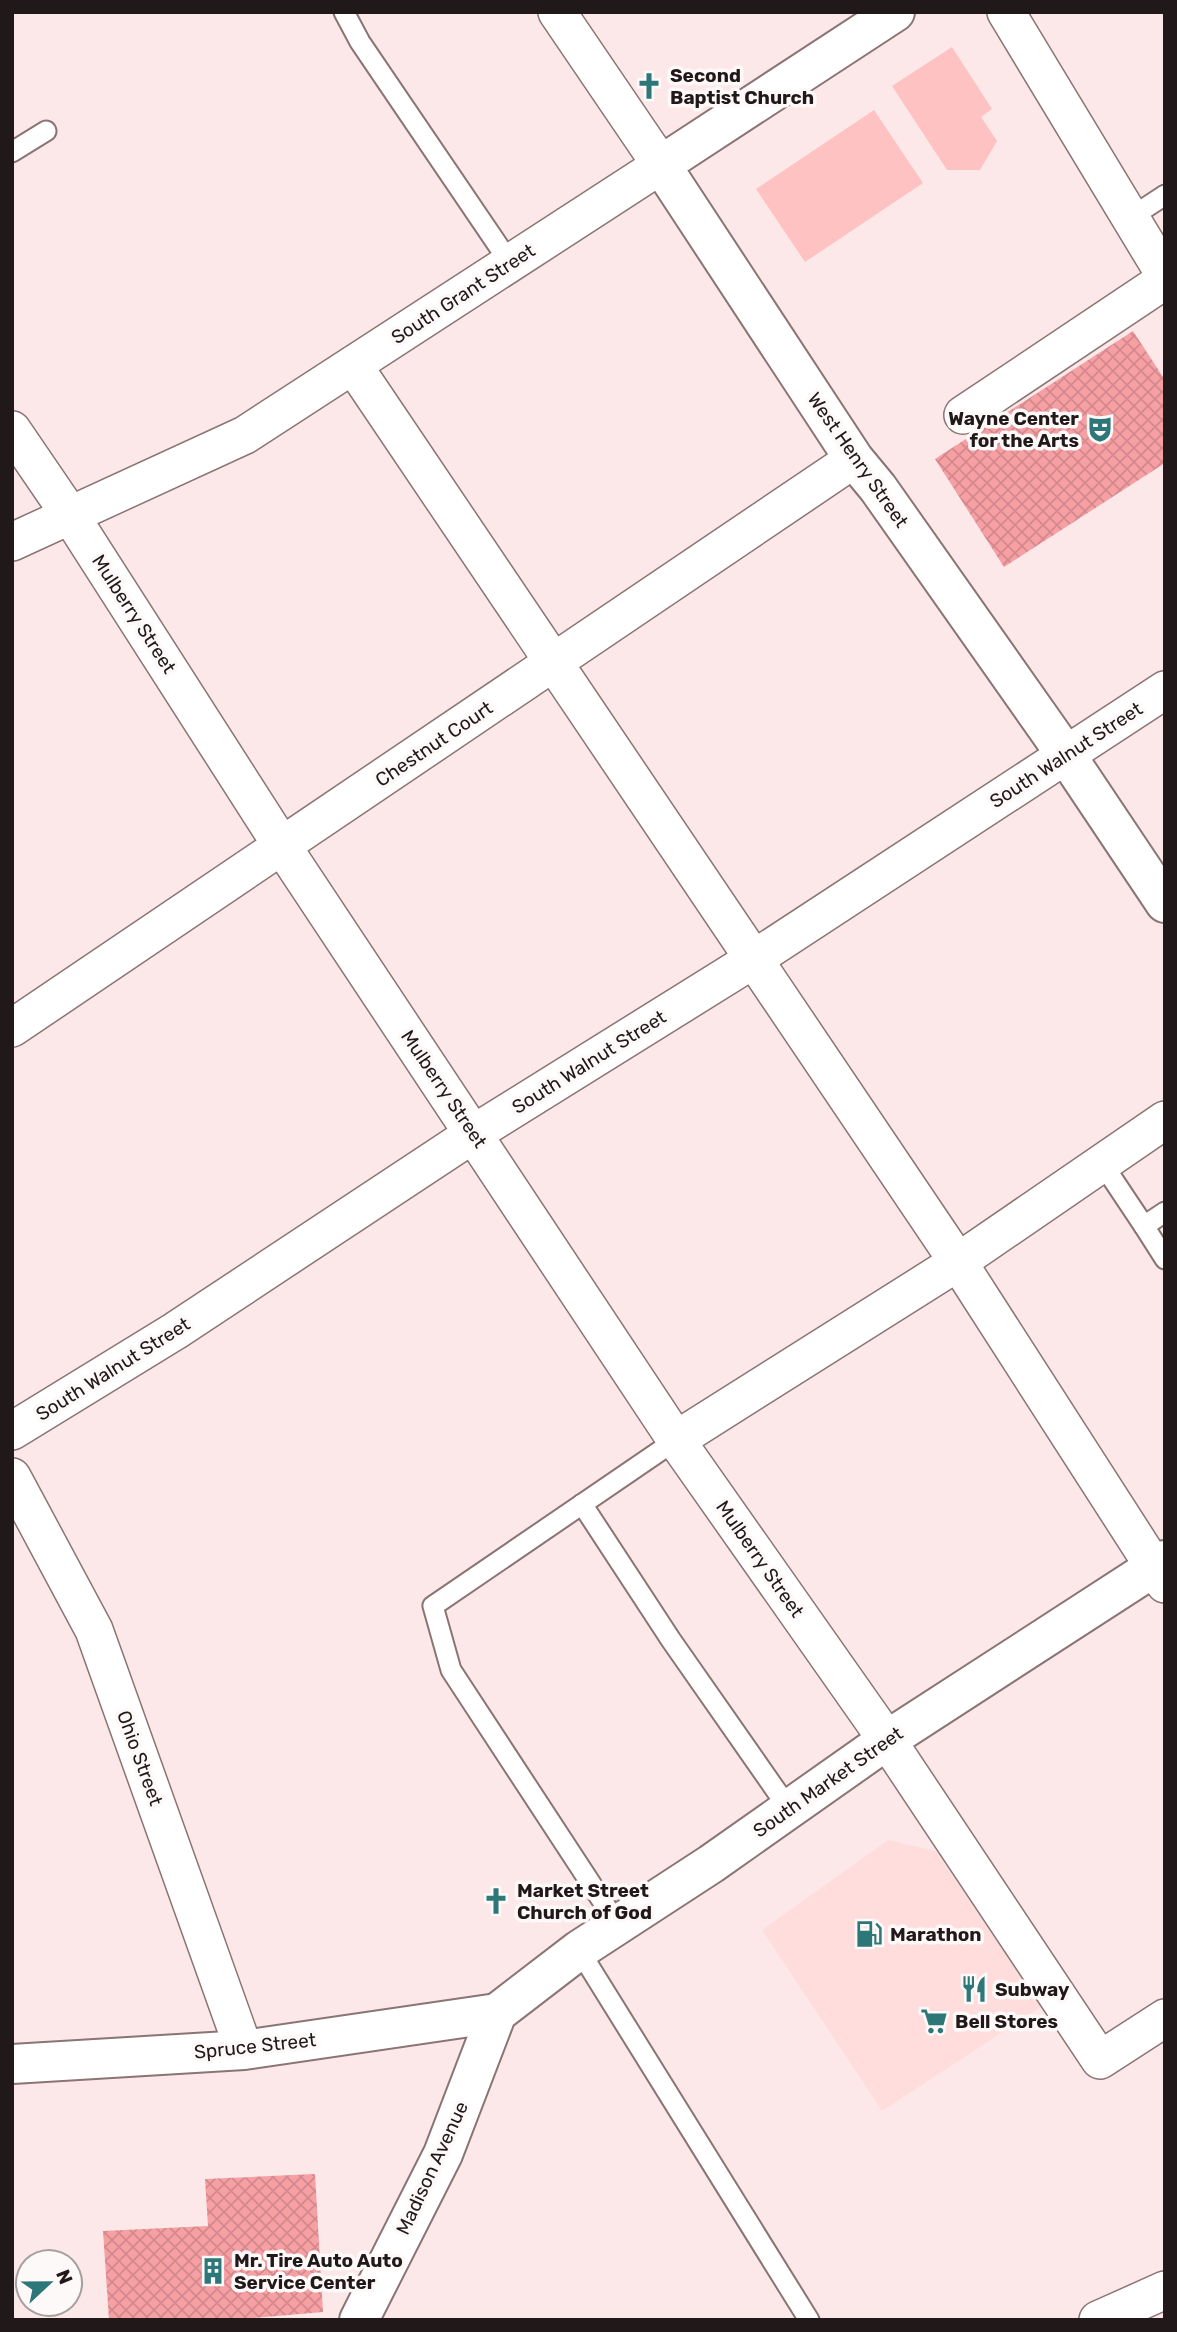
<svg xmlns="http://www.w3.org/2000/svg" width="1177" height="2332" font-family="Rubik,sans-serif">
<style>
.built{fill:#fdd}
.park{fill:#ffc2c3}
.building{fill:url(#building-cross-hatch)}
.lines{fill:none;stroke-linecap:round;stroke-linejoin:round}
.service-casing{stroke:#8a7474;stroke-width:23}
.minor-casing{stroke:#8a7474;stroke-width:40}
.tertiary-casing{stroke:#8a7474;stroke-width:42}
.secondary-casing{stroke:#8a7474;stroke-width:42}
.primary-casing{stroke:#8a7474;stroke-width:42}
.service{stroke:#fff;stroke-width:19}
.minor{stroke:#fff;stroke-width:37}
.tertiary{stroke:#fff;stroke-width:38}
.secondary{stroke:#fff;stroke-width:38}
.primary{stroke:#fff;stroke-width:38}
.labels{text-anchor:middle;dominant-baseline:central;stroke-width:7;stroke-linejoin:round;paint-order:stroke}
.poi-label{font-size:19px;font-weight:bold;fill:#211919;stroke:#fef9f9;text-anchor:start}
.street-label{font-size:19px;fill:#211919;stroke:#fef9f9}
</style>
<defs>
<pattern id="building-cross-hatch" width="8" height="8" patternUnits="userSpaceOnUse" patternTransform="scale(1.75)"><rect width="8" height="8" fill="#f6a0a4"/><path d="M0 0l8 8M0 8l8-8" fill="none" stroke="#d3898d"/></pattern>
</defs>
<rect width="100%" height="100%" fill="#fce8e8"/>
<polygon class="built" points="888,1840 936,1851 1041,2007 882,2111 762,1930"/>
<g class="park">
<polygon points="952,47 992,109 981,117 997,141 980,170 947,170 892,86"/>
<polygon points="874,110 923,183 805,262 756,189"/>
</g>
<g class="building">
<polygon points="1133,331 1165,380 1165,463 1004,567 935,459"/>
<polygon points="315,2174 323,2312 232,2320 109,2320 103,2231 208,2226 205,2179"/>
</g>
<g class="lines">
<defs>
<g id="service">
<polyline points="344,12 360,42 510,263"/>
<polyline points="12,152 46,131"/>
<polyline points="1130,218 1165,195"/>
<polyline points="1102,1163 1144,1226 1165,1212"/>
<polyline points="1144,1226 1165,1259"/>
<polyline points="582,1504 671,1640 789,1809"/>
<polyline points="618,1925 451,1670 433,1606 676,1440"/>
<polyline points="579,1950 809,2320"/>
</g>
<g id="minor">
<polyline points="1006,12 1165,275"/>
<polyline points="353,365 958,1262 1165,1584"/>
<polyline points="963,415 1165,280"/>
<polyline points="12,430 70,515 282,846 676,1440 887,1740 1100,2060 1165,2018"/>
<polyline points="12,542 245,435 661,165 557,12"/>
<polyline points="12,1028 854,459"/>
<polyline points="12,1431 175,1331 473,1134 754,959 1165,690"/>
<polyline points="674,1436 676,1440 958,1262 1165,1120"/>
<polyline points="12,1477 94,1630 244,2050"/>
<polyline points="1098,2320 1165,2290"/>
</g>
<polyline id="tertiary" points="895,12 661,165 854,459 878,488 1066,755 1165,903"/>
<polyline id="secondary" points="12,2064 244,2050 497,2013"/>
<polyline id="primary" points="359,2320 443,2154 497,2013 579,1950 711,1864 887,1740 1165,1560"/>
</defs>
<use href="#service" class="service-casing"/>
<use href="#minor" class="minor-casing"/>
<use href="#tertiary" class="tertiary-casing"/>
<use href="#secondary" class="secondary-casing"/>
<use href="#primary" class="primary-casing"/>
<use href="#service" class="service"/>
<use href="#minor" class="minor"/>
<use href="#tertiary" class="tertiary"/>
<use href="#secondary" class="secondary"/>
<use href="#primary" class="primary"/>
</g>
<defs>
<symbol id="church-bare" viewBox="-9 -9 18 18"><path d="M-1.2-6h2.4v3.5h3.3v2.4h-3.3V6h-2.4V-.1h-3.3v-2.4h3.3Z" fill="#2e7779" stroke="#fef9f9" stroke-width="2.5" paint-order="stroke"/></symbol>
<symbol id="theatre-bare" viewBox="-9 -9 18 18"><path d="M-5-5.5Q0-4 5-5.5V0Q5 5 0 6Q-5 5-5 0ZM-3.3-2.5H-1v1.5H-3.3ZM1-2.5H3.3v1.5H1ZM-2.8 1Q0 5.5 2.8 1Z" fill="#2e7779" stroke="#fef9f9" stroke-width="2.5" paint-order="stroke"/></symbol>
<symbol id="fuel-bare" viewBox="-9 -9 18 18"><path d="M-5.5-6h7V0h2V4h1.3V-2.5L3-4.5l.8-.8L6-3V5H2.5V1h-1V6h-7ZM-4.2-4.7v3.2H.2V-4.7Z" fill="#2e7779" stroke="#fef9f9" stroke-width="2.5" paint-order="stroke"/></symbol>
<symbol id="restaurant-bare" viewBox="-9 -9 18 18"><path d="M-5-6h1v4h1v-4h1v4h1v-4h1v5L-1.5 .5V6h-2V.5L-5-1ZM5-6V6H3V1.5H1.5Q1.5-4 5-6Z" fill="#2e7779" stroke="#fef9f9" stroke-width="2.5" paint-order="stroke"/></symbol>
<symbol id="supermarket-bare" viewBox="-9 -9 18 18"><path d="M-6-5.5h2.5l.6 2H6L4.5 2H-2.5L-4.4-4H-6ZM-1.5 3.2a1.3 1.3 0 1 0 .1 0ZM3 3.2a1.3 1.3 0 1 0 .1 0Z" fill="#2e7779" stroke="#fef9f9" stroke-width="2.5" paint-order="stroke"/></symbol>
<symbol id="building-bare" viewBox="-9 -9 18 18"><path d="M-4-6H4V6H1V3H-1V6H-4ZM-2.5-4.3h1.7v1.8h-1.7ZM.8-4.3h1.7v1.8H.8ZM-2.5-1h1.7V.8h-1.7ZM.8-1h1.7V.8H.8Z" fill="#2e7779" stroke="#fef9f9" stroke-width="2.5" paint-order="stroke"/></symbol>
</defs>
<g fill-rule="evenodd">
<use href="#church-bare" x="630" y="67" width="38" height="38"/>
<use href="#theatre-bare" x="1081" y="410" width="38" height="38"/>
<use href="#church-bare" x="477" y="1882" width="38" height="38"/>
<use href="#fuel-bare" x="850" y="1915" width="38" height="38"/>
<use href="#restaurant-bare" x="955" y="1970" width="38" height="38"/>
<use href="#supermarket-bare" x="915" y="2002" width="38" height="38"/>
<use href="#building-bare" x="194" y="2252" width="38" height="38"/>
</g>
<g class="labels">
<g class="poi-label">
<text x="670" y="75">Second<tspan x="670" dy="22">Baptist Church</tspan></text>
<text x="1079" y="418" text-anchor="end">Wayne Center<tspan x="1079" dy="22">for the Arts</tspan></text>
<text x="517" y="1890">Market Street<tspan x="517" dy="22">Church of God</tspan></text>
<text x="890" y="1934">Marathon</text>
<text x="995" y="1989">Subway</text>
<text x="955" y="2021">Bell Stores</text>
<text x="234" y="2260">Mr. Tire Auto Auto<tspan x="234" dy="22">Service Center</tspan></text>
</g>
<g class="street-label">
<text transform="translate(463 294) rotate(-33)">South Grant Street</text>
<text transform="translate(858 460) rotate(55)">West Henry Street</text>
<text transform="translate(134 614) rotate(57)">Mulberry Street</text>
<text transform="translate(434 744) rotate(-34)">Chestnut Court</text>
<text transform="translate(1066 755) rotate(-33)">South Walnut Street</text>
<text transform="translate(589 1062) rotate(-32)">South Walnut Street</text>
<text transform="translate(444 1089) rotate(56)">Mulberry Street</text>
<text transform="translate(113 1369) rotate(-32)">South Walnut Street</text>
<text transform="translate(760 1559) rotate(55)">Mulberry Street</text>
<text transform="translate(140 1758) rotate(70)">Ohio Street</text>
<text transform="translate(828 1782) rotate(-35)">South Market Street</text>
<text transform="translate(255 2046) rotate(-6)">Spruce Street</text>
<text transform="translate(432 2168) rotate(-65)">Madison Avenue</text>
</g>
</g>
<rect width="1177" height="2332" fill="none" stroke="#211919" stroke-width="28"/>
<g transform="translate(49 2283) rotate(68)"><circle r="33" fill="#fef9f9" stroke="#a69f9f" stroke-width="2"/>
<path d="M0-5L12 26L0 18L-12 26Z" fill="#2e7779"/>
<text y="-10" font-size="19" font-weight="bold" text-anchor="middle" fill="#211919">N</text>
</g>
</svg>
